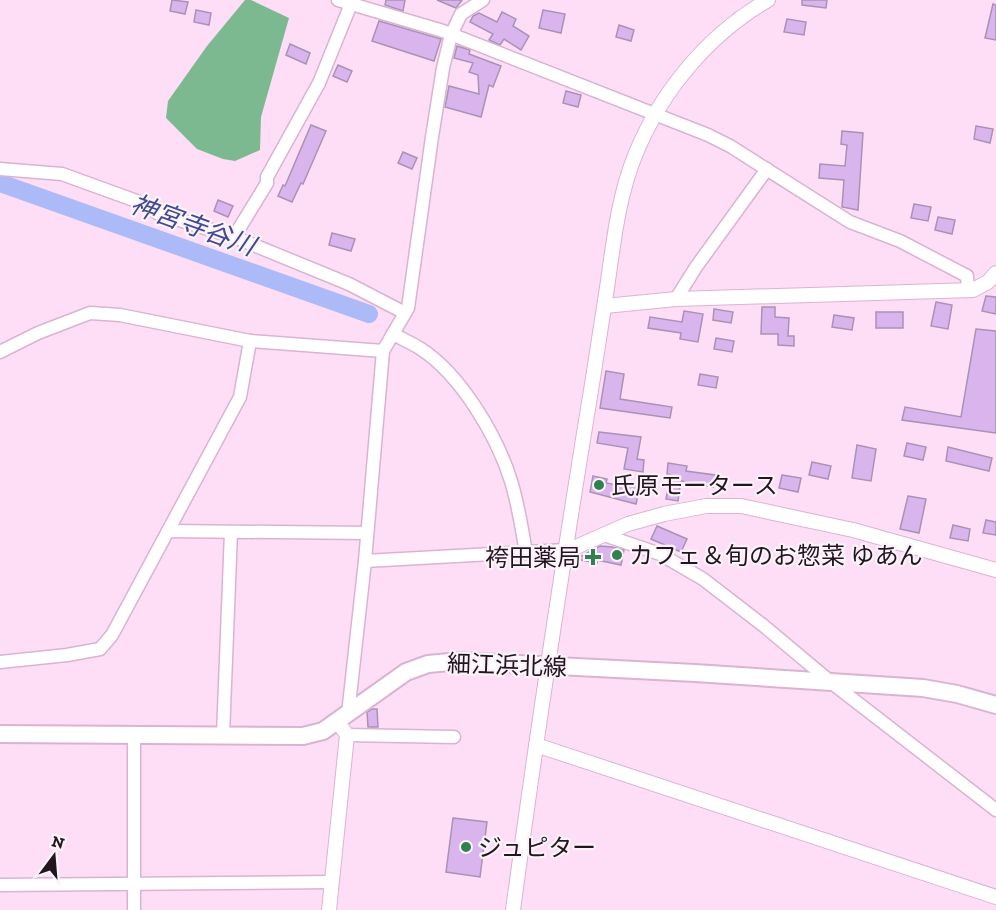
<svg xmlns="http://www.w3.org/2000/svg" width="996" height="910" font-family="'Zilla Slab','Noto Sans JP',serif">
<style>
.forest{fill:#7db990}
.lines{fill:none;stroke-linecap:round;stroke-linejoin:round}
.river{stroke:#acbbf7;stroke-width:18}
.building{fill:#dab5ed;stroke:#a992b6;stroke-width:1.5}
.minor-casing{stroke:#d9b4d1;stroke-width:15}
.tertiary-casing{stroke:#d9b4d1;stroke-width:16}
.secondary-casing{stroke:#d9b4d1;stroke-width:20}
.minor{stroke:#fff;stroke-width:12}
.tertiary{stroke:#fff;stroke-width:14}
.secondary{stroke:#fff;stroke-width:16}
.poi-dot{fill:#318050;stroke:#fbf3f9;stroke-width:2}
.labels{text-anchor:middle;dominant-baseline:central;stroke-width:4.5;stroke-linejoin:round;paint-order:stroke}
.poi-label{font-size:24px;fill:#231621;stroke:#fbf3f9;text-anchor:start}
.street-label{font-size:24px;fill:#231621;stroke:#fbf3f9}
.water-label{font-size:26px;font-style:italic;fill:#3e4a91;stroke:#fbf3f9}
</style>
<rect width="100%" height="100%" fill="#fddef6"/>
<polygon class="forest" points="245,0 251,0 289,18 261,117 260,150 235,161 223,159 197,149 166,118 168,101 207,46"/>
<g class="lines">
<polyline class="river" points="0,183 369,314"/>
</g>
<g class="building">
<polygon points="172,0 188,2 185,14 170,11"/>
<polygon points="386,0 405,0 403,11 385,5"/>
<polygon points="437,0 462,0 456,8"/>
<polygon points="802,0 827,0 826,8 802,5"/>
<polygon points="993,4 996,5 996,40 985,38"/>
<polygon points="196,10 211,13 209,25 194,22"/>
<polygon points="543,10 565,14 561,33 539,28"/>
<polygon points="502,12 516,19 513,26 529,36 521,50 504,39 500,45 489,40 493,34 470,22 473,16 479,13 497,22"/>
<polygon points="787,19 806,22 804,35 784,32"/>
<polygon points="379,21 441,39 434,61 372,41"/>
<polygon points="619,25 634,30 631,41 616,37"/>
<polygon points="290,44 310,53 306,64 286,55"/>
<polygon points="457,46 470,50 469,54 501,66 493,87 489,85 481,117 445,107 449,86 479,94 478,75 469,72 473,63 454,58"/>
<polygon points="338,65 352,71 347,82 333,76"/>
<polygon points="566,91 581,95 578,107 563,103"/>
<polygon points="311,125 326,131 303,184 301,183 292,202 278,196 283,185 285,186"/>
<polygon points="976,126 993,129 990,143 974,139"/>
<polygon points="842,131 863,133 858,210 842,207 844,180 819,178 820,164 845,166 847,145 841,144"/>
<polygon points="403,152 417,158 412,169 398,163"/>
<polygon points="218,200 233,206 228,217 214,211"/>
<polygon points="914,204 931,207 928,221 911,218"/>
<polygon points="938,217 955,220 952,234 935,230"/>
<polygon points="332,233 355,239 351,251 329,245"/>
<polygon points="986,296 996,297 996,314 982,311"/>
<polygon points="936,302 952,305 948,329 931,326"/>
<polygon points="762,307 775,307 775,317 789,318 788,336 794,336 794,346 778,345 778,334 761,334"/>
<polygon points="714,309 733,312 731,323 713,320"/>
<polygon points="684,311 703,314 698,342 680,339 681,333 648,328 650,317 682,322"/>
<rect x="876" y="312" width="27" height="16"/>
<polygon points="834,315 854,318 852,330 832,327"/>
<polygon points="976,329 996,331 996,433 902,420 905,407 961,417"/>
<polygon points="716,338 734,341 732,352 714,349"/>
<polygon points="606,371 624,374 620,399 672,407 670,418 600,408"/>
<polygon points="700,374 718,377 716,388 698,385"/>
<polygon points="599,432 641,437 637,459 644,460 643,472 624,469 628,448 597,443"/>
<polygon points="907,443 926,447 923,460 904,456"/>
<polygon points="857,445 876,449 871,481 852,478"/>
<polygon points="948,447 992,458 989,471 946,461"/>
<polygon points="812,462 831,466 828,479 809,475"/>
<polygon points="668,463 687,466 686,471 715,475 713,487 681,481 678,501 666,499 671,475 667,474"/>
<polygon points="782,475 801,478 798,492 779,488"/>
<polygon points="593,476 607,479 606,483 628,487 629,484 640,486 636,504 590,492"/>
<polygon points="908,496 926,499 919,533 900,529"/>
<polygon points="986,520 996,522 996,535 983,533"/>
<polygon points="953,525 970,529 968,541 950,538"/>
<polygon points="657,526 687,539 681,552 651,539"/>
<polygon points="600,546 612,547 624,550 621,565 597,560 597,563 576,559"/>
<polygon points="372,709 377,709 378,727 368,727 367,712"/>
<polygon points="453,818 487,822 480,877 446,872"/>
</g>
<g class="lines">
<defs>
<g id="minor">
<polyline points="338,0 443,31 708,135 730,146 850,222 900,241 967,276 968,289"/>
<polyline points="0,169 62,174 142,203 157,213 234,237 349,284 405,313"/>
<polyline points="234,237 267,183 267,177 319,83 351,4"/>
<polyline points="676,299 696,267 767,169"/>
<path d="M393 334C402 339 412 343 421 349 461 375 497 436 511 481 518 504 522 528 526 553"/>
<polyline points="0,352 38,333 90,313 120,315 250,341 383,351"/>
<polyline points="168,531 367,533"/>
<polyline points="604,535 660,554 703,579 764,626 832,683 996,810"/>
<polyline points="365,561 565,550"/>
<polyline points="0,662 67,655 100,649 112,635 240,397 250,341"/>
<polyline points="348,714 365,561 383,351 408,308 432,137 443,68 451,35 461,14 483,0"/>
<polyline points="223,735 231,532"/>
<polyline points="347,735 454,737"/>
<polyline points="0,885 332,882"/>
<polyline points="134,910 134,735"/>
</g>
<g id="tertiary">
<polyline points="605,306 676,299 973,290 988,282 996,273"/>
<polyline points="565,550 576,547 628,524 664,514 706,506 741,506 853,530 996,570"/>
<polyline points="536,745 996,897"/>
<polyline points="329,910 347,735 338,722"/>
<path d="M513 910C537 732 564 555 593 378 598 346 603 314 608 281 614 238 619 194 636 153 662 90 709 34 768 0"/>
</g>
<polyline id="secondary" points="0,734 303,736 323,731 406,672 428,664 461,661 695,673 923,688 957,694 996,705"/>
</defs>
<use href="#minor" class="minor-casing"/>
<use href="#tertiary" class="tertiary-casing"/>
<use href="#secondary" class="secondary-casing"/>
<use href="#minor" class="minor"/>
<use href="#tertiary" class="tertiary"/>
<use href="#secondary" class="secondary"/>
</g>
<g class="poi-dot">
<circle cx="599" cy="485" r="6"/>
<circle cx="617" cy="555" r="6"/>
<path d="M590 548h6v6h6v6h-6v6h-6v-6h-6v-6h6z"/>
<circle cx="466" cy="847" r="6"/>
</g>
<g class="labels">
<g class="poi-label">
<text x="611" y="485">氏原モータース</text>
<text x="629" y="555">カフェ＆旬のお惣菜 ゆあん</text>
<text x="581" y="557" text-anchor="end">袴田薬局</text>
<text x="478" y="847">ジュピター</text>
</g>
<g class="street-label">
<text transform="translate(507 665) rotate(2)">細江浜北線</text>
</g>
<g class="water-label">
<text transform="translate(193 225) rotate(20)">神宮寺谷川</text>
</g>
</g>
<g transform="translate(54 856) rotate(16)" stroke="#fbf3f9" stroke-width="4.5" paint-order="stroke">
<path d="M0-4.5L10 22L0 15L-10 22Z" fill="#231621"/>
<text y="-9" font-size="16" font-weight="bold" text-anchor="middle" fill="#231621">N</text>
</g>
</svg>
